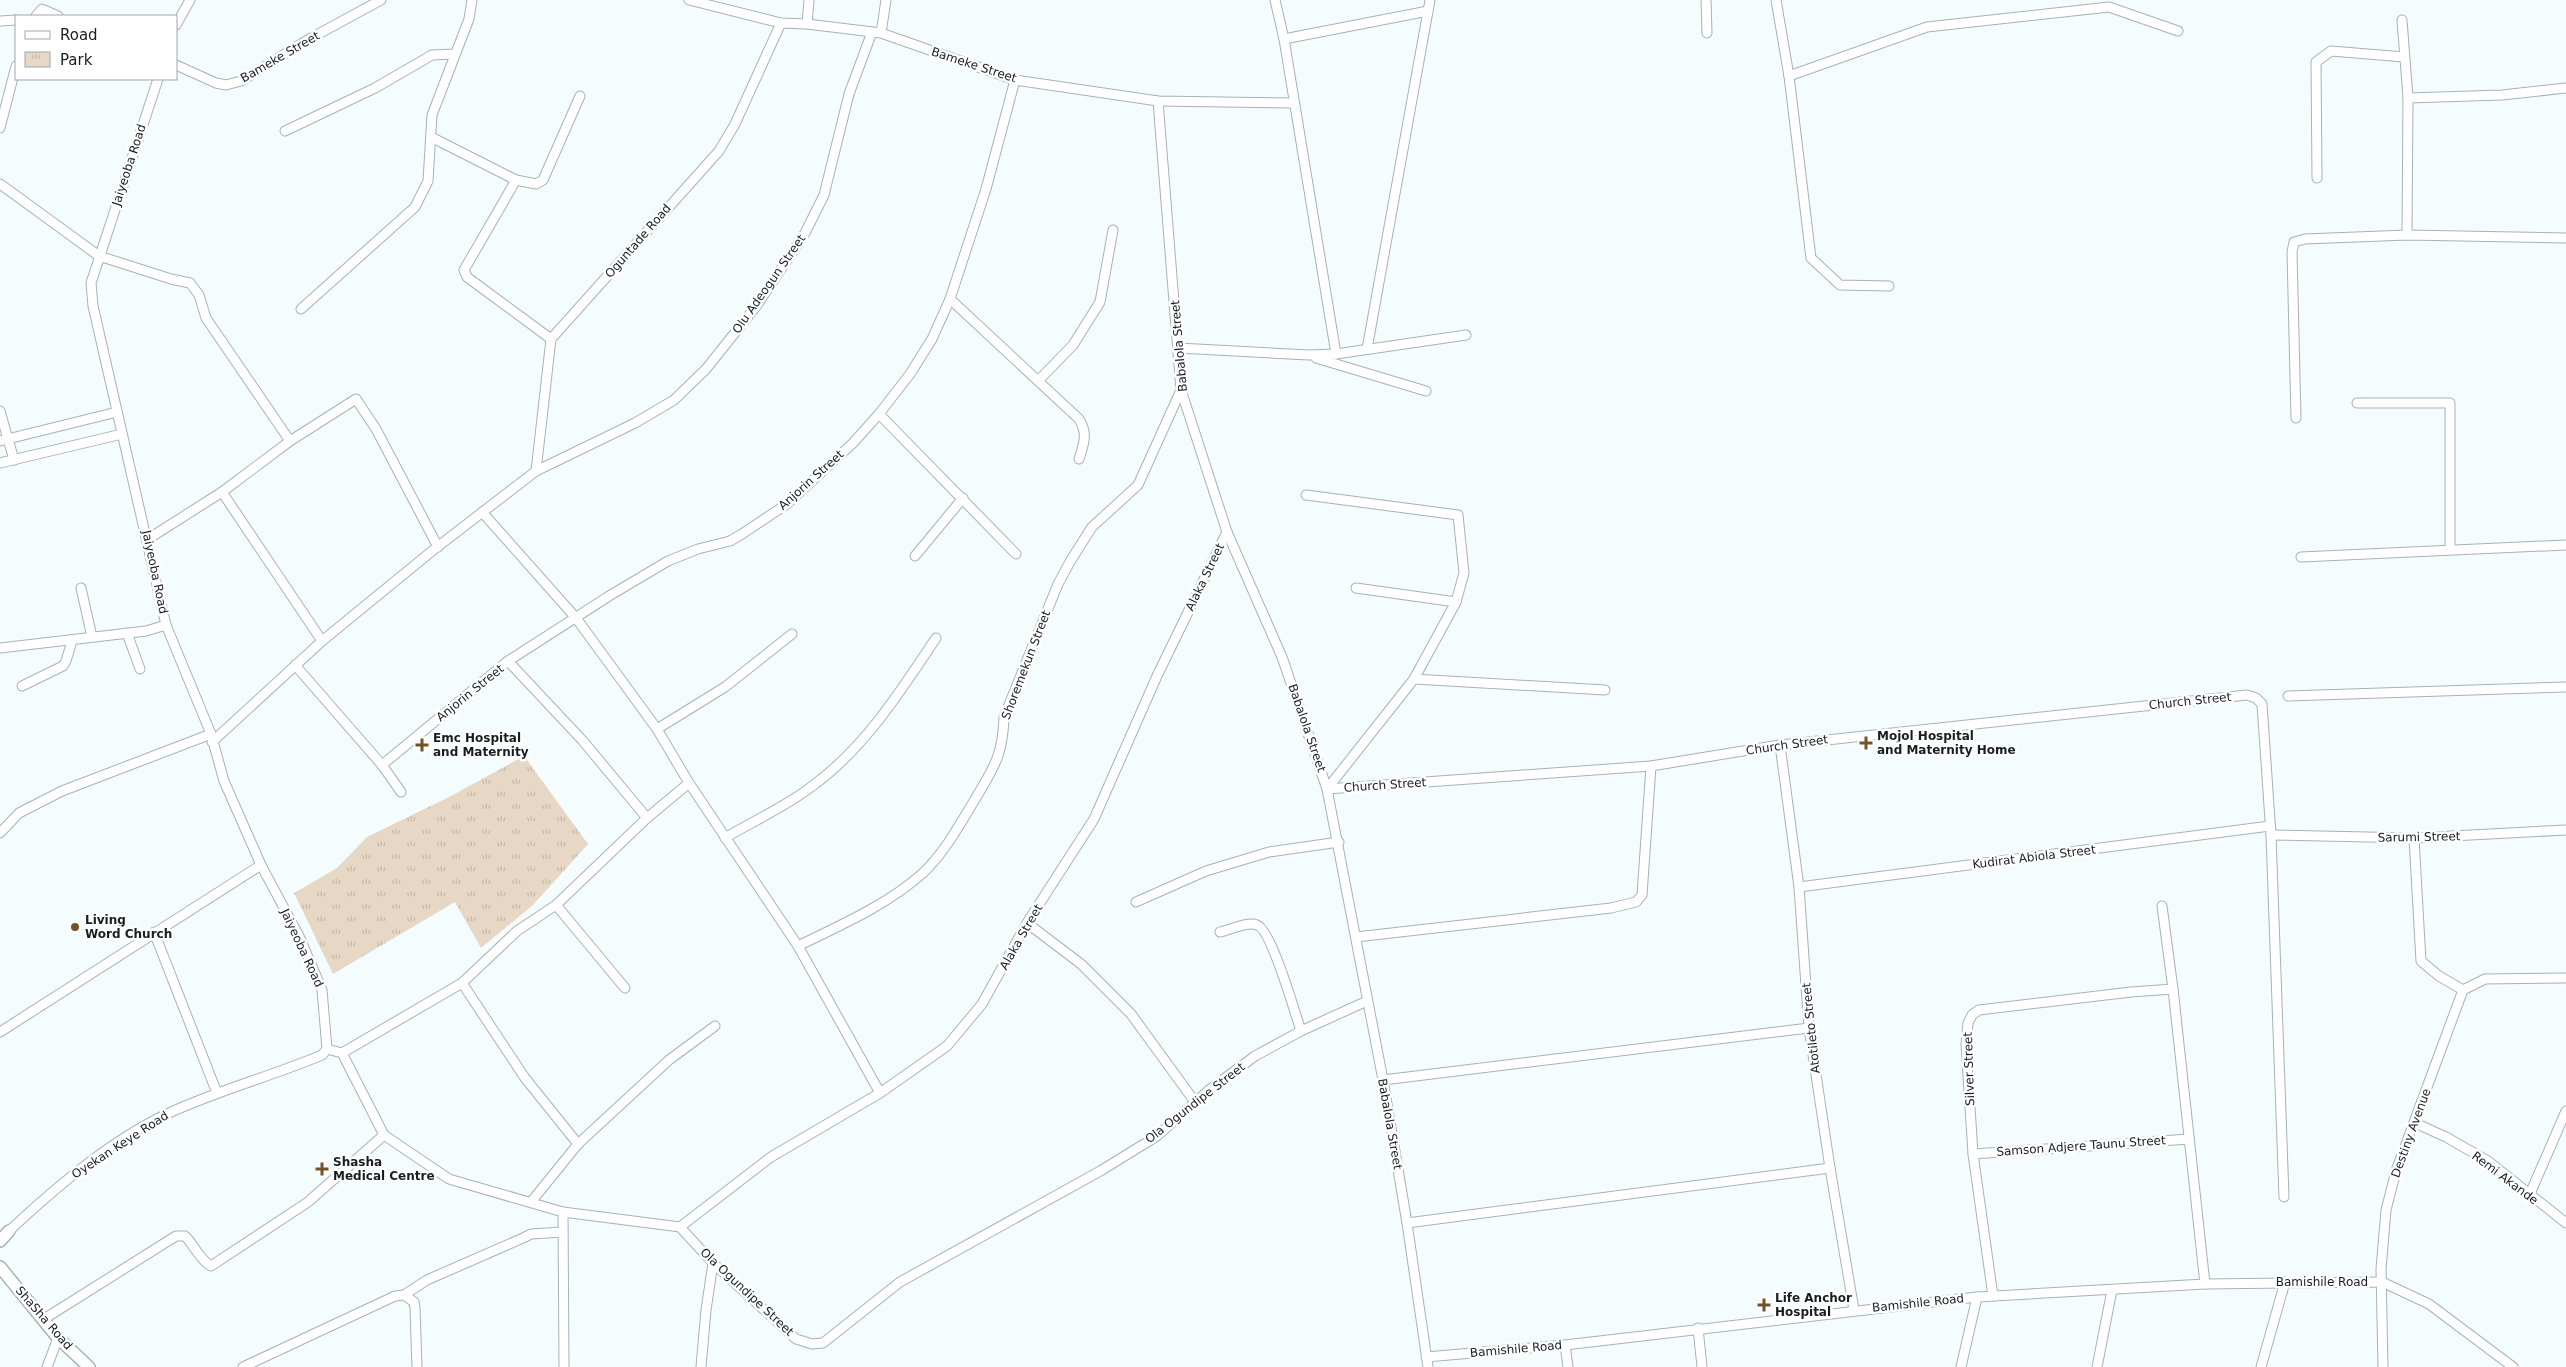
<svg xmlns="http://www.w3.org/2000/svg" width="2566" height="1367" font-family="'DejaVu Sans',sans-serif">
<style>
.park{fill:url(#park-tufts)}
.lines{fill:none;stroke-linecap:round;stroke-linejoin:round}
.minor-casing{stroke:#a3b4b7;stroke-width:11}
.tertiary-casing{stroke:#a3b4b7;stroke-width:14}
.minor{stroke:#fff;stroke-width:9}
.tertiary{stroke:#fff;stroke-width:11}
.poi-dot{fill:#715328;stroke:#fff;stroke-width:2}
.labels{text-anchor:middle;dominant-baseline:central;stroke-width:5;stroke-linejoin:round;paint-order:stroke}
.street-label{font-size:12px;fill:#181e1f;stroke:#fff}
.poi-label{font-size:12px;font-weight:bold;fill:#181e1f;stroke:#fff;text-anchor:start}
</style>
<defs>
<pattern id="park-tufts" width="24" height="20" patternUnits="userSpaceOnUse" patternTransform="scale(1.25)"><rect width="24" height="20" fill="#e7d8c6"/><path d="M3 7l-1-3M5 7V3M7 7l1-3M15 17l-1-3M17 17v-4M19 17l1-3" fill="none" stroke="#c5b9aa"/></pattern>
</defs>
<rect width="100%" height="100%" fill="#f5fcfe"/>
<polygon class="park" points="524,756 588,844 533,905 481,948 455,902 333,974 294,893 337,868 367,837 449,797"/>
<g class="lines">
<defs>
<g id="minor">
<polyline points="689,0 781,23 807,24 881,33 1015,80 1158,101 1294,103"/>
<polyline points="1275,0 1284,39 1336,354"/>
<polyline points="1706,0 1707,33"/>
<polyline points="1776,0 1789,76 1811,258 1840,285 1889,286"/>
<polyline points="36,16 42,9 58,16"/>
<polyline points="2402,20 2408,98 2407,235"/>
<polyline points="0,21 16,20"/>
<polyline points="807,24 809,0"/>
<polyline points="176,25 190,0"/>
<polyline points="881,33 886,0"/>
<polyline points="1284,39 1428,11"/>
<polyline points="176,65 216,83 226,85 241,81 311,38 381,0"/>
<polyline points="1789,76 1927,27 2109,7 2178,31"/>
<polyline points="158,79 91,283 93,306 166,625 211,734 224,781 261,865 299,936 322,990 327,1049"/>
<polyline points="2408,98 2502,95 2566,88"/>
<polyline points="1158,101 1181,390 1227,532 1282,657 1327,789 1383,1080 1407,1223 1428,1367"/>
<polyline points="0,128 16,66"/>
<polyline points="285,131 375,88 432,55 455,54"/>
<polyline points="431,137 516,180 536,184 543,180 580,96"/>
<polyline points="2317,178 2316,62 2331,51 2404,57"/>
<polyline points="516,180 464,270 467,277 551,339"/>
<polyline points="0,184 99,256 171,279 190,283 199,295 206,318 290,441"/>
<path d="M950 299 1079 419C1088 433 1084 444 1079 459"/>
<polyline points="301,309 415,207 428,181 432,115 469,19 472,0"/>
<polyline points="1178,348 1309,355 1336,354 1466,335"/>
<polyline points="1367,349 1430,0"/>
<polyline points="1316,358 1426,391"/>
<polyline points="1039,380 1073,345 1100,302 1113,230"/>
<polyline points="2357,403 2450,403 2450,549"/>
<polyline points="0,411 14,460"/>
<polyline points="879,414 1016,554"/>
<polyline points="2296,418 2292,252 2294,242 2305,239 2407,235 2566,238"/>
<polyline points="0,441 117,412"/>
<polyline points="0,463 122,434"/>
<polyline points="536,471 551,339 719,151 735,124 781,23"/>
<polyline points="222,492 322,641"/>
<polyline points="1306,495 1458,515 1464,573 1456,602 1414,679 1327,789"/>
<polyline points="482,512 576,618 657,729 689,783 798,946 880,1093"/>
<polyline points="148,539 222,492 290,441 356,399 376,429 438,547"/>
<polyline points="915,556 963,498"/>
<polyline points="2301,557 2566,545"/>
<polyline points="81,588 92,637"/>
<polyline points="1356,588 1456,602"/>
<polyline points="127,633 140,669"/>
<polyline points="0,648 146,631 166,625"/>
<polyline points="508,661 583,741 647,818"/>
<polyline points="295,665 382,765 401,792"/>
<polyline points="1414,679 1605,690"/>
<polyline points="22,686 63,666 66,661 72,641"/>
<polyline points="2288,696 2566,687"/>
<polyline points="657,729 725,687 792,634"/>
<polyline points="212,742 322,641 432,551 536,471 635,423 674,400 706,369 757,305 805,233 824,195 849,94 872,32"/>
<polyline points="1780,745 1799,887 1809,1028 1830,1168 1854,1310"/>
<polyline points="382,765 508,661 609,596 668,561 698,549 730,541 742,534 787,504 853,443 879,414 910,374 932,339 950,299 986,189 1015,80"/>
<polyline points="1327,789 1651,766 1780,745 2247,695 2256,698 2262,704 2271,835 2284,1197"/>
<polyline points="0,833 19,813 62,791 211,734"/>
<polyline points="2271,835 2414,838 2566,830"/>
<path d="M725 838C753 821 785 807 811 787 864 749 900 692 936 638"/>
<polyline points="2414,838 2421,961 2439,976 2463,990 2485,979 2566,978"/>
<polyline points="1799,887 2270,826"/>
<polyline points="1136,902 1206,871 1269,852 1339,842"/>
<polyline points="556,905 625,988"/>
<polyline points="2162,906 2173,989 2205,1284"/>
<polyline points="1027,923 1081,964 1131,1014 1195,1102"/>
<polyline points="154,932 217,1093"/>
<path d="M1220 932C1229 930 1248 921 1257 925 1271 929 1295 1013 1301 1031"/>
<polyline points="1356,937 1611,908 1636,902 1642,895 1651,766"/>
<path d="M798 946C841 925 887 905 923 873 944 853 959 826 974 801 993 769 1003 756 1004 717L1058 584 1071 560 1092 527 1138 485 1181 390"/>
<polyline points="462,983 525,1078 578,1144"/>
<polyline points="0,1032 261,865"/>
<polyline points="327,1049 342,1053 462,983 517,931 556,905 647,818 689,783"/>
<polyline points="342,1053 384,1135 449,1179 563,1212 680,1227 713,1263 796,1339 812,1344 823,1343 900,1282 1102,1170 1157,1136 1209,1090 1255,1056 1301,1031 1367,1001"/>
<polyline points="1383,1080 1809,1028"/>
<polyline points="2415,1123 2446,1137 2488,1161 2566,1223"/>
<polyline points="1973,1154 2189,1139"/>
<polyline points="2529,1196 2566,1111"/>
<polyline points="531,1202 578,1144 669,1060 715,1026"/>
<polyline points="563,1212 564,1367"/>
<polyline points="1407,1223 1830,1168"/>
<polyline points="680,1227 771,1157 880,1093 947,1046 982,1004 1027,923 1094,819 1157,676 1227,532"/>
<path d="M9 1231C55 1188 111 1140 169 1113 219 1090 272 1076 322 1055L327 1049"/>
<polyline points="404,1295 427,1280 523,1238 531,1234 563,1232"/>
<polyline points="1993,1296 1973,1154 1966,1044 1968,1023 1972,1015 1979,1010 2131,992 2173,989"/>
<path d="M44 1319 176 1236H185C195 1246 199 1259 211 1266L308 1202 384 1135"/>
<polyline points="1698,1328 1702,1367"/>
<polyline points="1565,1345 1568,1367"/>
<polyline points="1426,1357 1565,1345 1977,1297 2205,1284 2382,1282 2429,1304 2513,1367"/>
<polyline points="47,1367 58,1338"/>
<polyline points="243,1367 395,1296 404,1295 414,1302 415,1308 417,1367"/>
<polyline points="701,1367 706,1310 713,1263"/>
<polyline points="1961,1367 1977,1297"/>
<polyline points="2097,1367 2112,1290"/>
<polyline points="2261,1367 2285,1282"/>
<polyline points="2383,1367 2381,1269 2386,1210 2396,1171 2463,990"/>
</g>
<g id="tertiary">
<polyline points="0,1241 9,1231"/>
<polyline points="0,1267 58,1338 89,1367"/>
</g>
</defs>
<use href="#minor" class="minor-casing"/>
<use href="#tertiary" class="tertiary-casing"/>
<use href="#minor" class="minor"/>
<use href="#tertiary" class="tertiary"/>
</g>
<g class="poi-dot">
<path d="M1863.5 735.5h5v5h5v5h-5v5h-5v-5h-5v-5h5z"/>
<path d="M419.5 737.5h5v5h5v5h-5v5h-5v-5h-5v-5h5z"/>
<circle cx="75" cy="927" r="5"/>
<path d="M319.5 1161.5h5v5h5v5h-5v5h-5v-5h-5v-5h5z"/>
<path d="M1761.5 1297.5h5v5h5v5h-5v5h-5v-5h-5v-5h5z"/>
</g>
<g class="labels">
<g class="street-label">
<text transform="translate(280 57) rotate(-30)">Bameke Street</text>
<text transform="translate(974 65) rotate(18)">Bameke Street</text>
<text transform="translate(129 165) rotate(-72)">Jaiyeoba Road</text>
<text transform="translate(638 241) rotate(-49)">Oguntade Road</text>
<text transform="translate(769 284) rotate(-55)">Olu Adeogun Street</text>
<text transform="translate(1179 346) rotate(-95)">Babalola Street</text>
<text transform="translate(811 480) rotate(-42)">Anjorin Street</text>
<text transform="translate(155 572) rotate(78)">Jaiyeoba Road</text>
<text transform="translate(1205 577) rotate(-64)">Alaka Street</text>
<text transform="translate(1026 665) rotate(-69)">Shoremekun Street</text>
<text transform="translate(470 693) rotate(-39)">Anjorin Street</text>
<text transform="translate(2190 701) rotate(-6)">Church Street</text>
<text transform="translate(1307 728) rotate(71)">Babalola Street</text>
<text transform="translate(1787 745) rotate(-8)">Church Street</text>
<text transform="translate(1385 785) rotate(-4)">Church Street</text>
<text transform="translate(2419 837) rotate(-1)">Sarumi Street</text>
<text transform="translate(2034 857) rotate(-7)">Kudirat Abiola Street</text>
<text transform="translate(1021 937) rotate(-60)">Alaka Street</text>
<text transform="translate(302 948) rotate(65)">Jaiyeoba Road</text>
<text transform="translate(1811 1028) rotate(-96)">Atotileto Street</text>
<text transform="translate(1969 1069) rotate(-92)">Silver Street</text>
<text transform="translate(1195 1103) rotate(-38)">Ola Ogundipe Street</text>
<text transform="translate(1390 1124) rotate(80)">Babalola Street</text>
<text transform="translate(2411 1133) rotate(-70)">Destiny Avenue</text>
<text transform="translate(120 1145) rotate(-33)">Oyekan Keye Road</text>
<text transform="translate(2081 1146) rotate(-4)">Samson Adjere Taunu Street</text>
<text transform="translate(2505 1178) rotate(37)">Remi Akande</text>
<text x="2322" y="1282">Bamishile Road</text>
<text transform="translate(747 1292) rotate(43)">Ola Ogundipe Street</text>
<text transform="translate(1918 1303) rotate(-6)">Bamishile Road</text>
<text transform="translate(44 1318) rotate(49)">ShaSha Road</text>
<text transform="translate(1516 1349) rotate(-5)">Bamishile Road</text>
</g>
<g class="poi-label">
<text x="1877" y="736">Mojol Hospital<tspan x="1877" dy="14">and Maternity Home</tspan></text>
<text x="433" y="738">Emc Hospital<tspan x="433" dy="14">and Maternity</tspan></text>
<text x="85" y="920">Living<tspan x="85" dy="14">Word Church</tspan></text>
<text x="333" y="1162">Shasha<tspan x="333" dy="14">Medical Centre</tspan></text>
<text x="1775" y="1298">Life Anchor<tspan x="1775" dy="14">Hospital</tspan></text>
</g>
</g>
<rect x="15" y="15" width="162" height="65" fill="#ffffff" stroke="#a3a5a5"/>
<rect x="25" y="31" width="25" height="8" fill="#ffffff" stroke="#a3a5a5"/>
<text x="60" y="40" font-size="15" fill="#181e1f">Road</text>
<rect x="25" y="52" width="25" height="15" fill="url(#park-tufts)" stroke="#a3a5a5"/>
<text x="60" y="65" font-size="15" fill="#181e1f">Park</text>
</svg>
